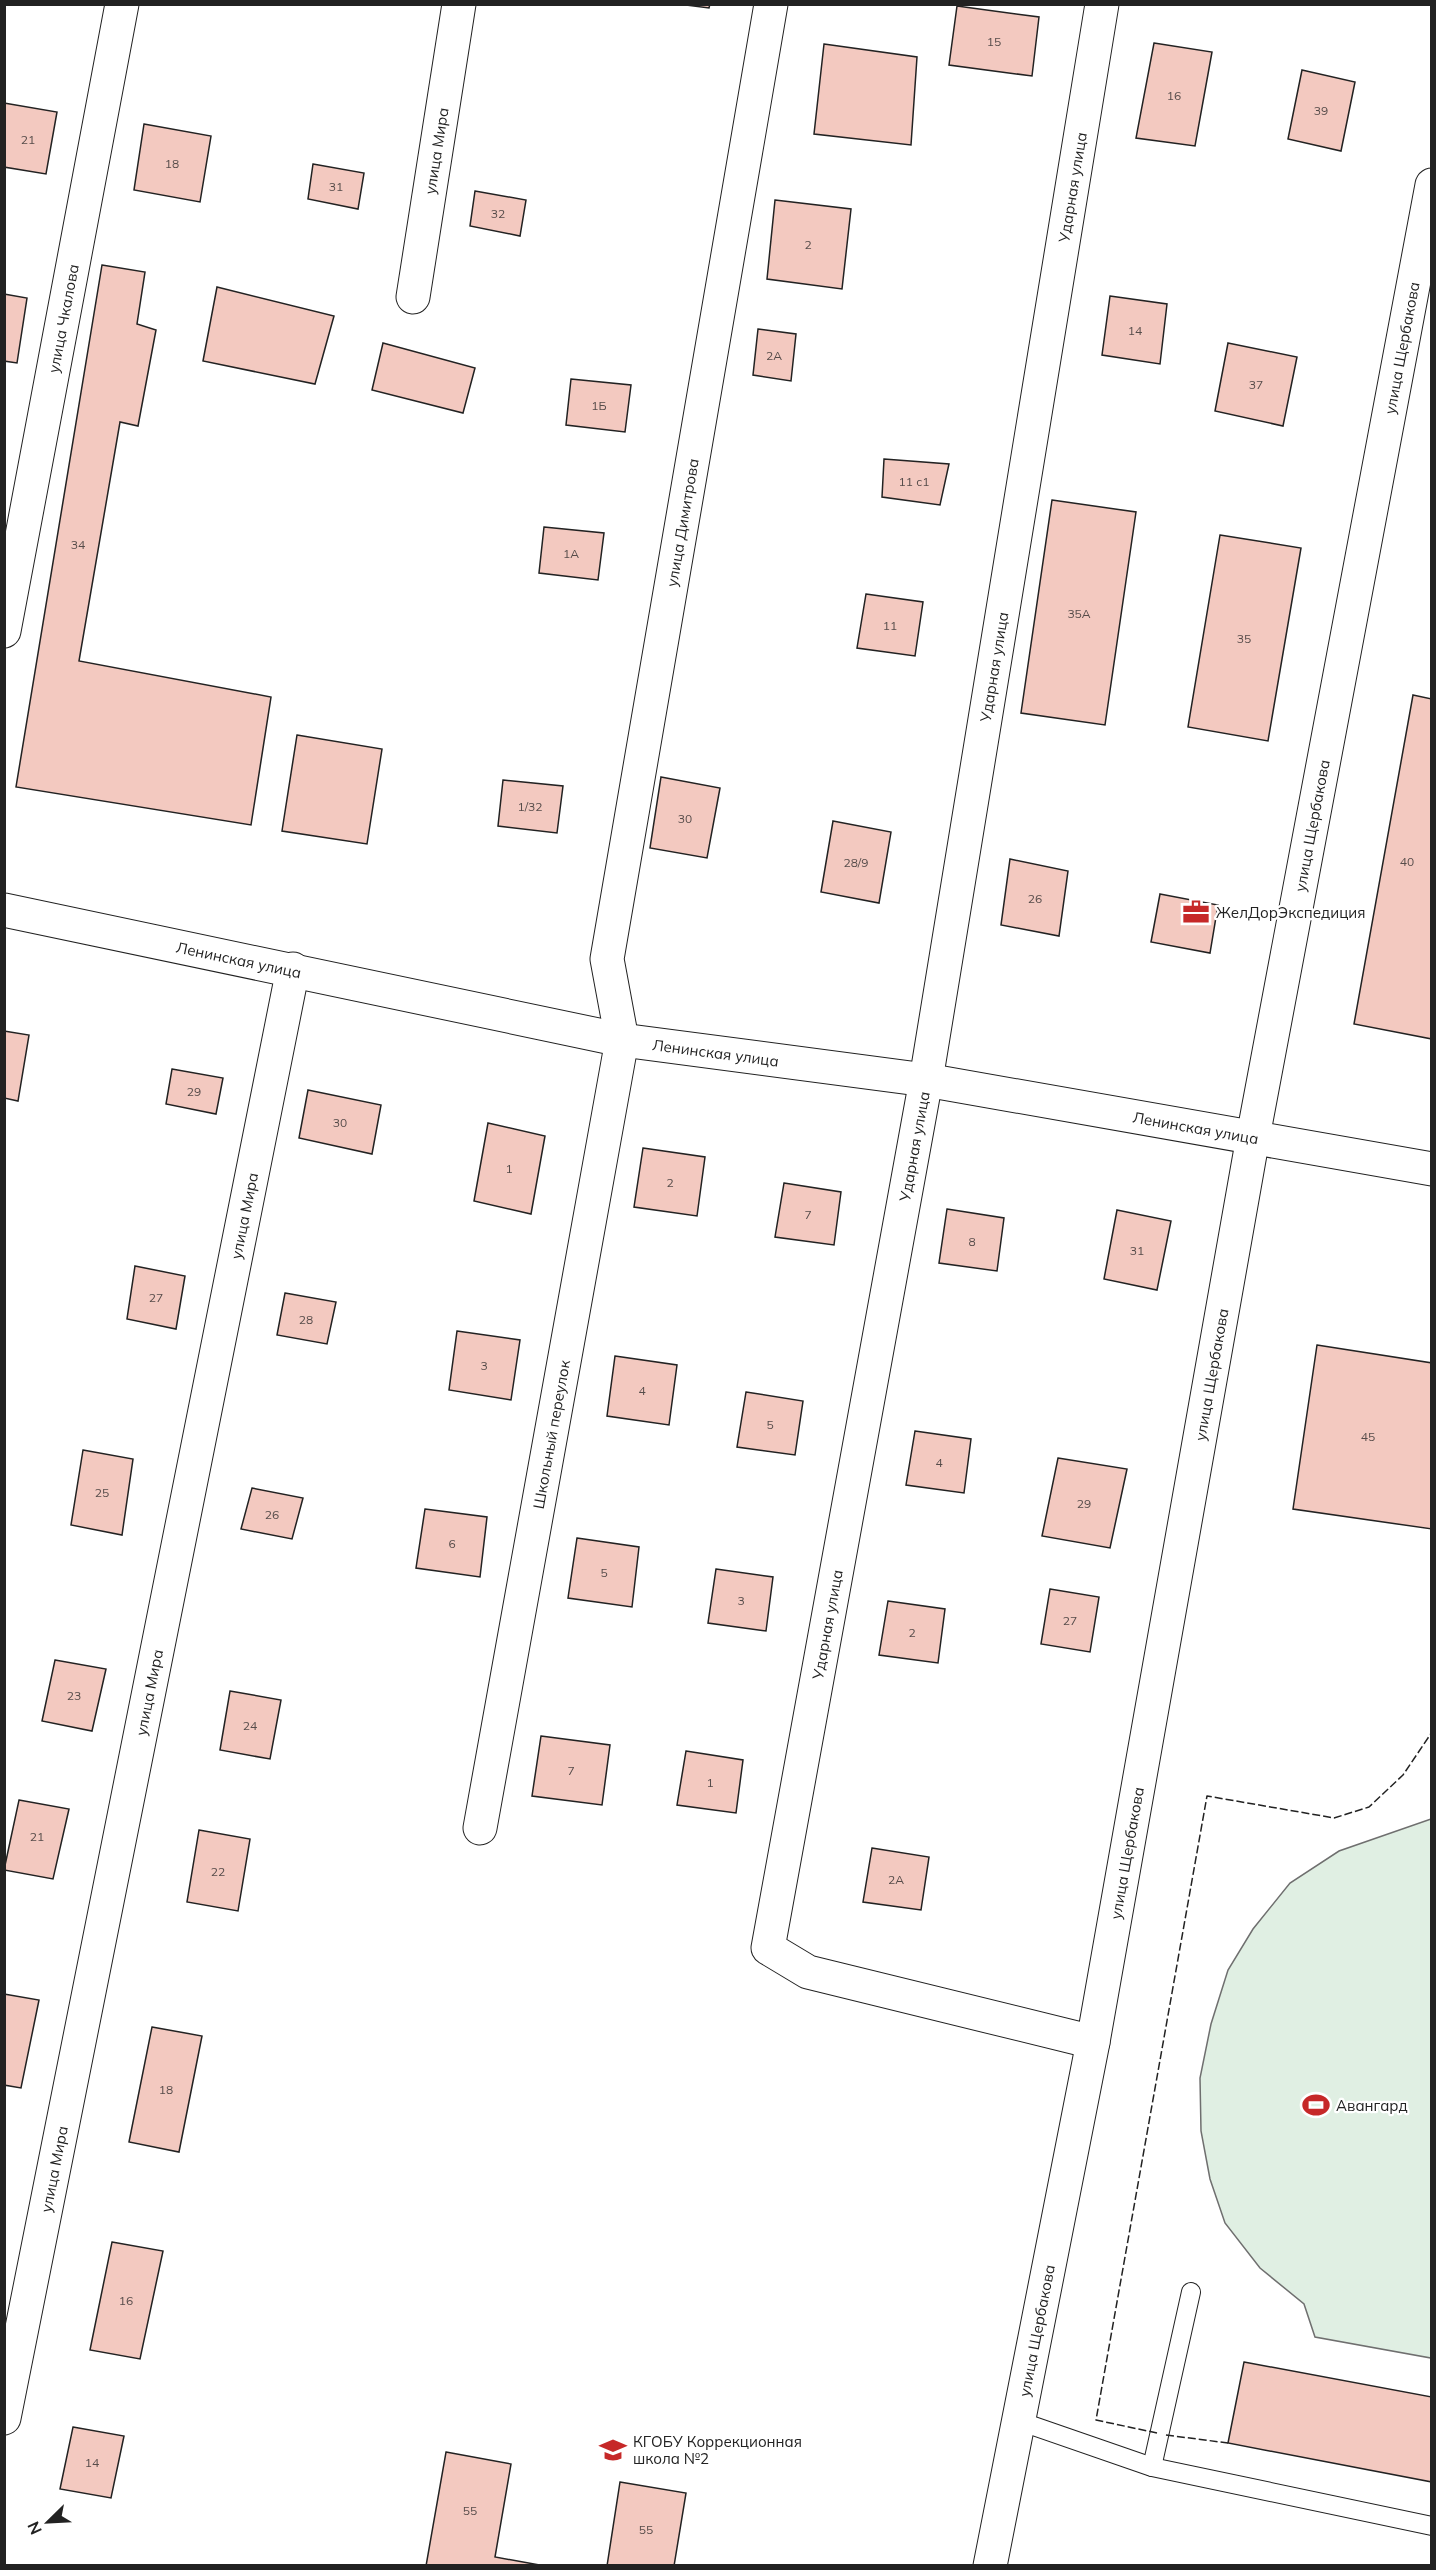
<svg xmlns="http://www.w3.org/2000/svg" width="1436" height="2570" font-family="Mulish,sans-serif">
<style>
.green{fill:#e0efe3;stroke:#6f6f6f;stroke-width:1.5}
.building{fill:#f3c9c0;stroke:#222;stroke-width:1.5}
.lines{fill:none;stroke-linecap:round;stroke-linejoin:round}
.lane-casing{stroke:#222;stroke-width:20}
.street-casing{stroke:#222;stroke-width:35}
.secondary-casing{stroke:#222;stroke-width:35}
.lane{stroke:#fff;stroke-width:18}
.street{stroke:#fff;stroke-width:33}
.secondary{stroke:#fff;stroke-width:33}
.fence{stroke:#222;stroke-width:1.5;stroke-dasharray:8 3;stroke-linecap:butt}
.labels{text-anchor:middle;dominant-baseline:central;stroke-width:4.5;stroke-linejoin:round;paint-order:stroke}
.number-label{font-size:12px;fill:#564c4a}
.street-label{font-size:15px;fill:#222;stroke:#fff}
.poi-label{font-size:15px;fill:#222;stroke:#fff;text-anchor:start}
</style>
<rect width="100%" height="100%" fill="#fff"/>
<polygon class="green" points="1431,1819 1432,1819 1431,2358 1315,2337 1304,2304 1260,2268 1225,2223 1210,2179 1201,2131 1200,2078 1211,2024 1228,1970 1253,1929 1290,1883 1339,1851"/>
<g class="building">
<polygon points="678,4 710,4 709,8"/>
<polygon points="957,6 1039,17 1032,76 949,65"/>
<polygon points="1154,43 1212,52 1195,146 1136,138"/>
<polygon points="824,44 917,57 911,145 814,134"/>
<polygon points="1302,70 1355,82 1341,151 1288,139"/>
<polygon points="4,103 57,112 46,174 4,167"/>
<polygon points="144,124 211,136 200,202 134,190"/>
<polygon points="313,164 364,173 358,209 308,199"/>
<polygon points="475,191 526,200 520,236 470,226"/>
<polygon points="775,200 851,209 842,289 767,279"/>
<polygon points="102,265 145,272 137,324 156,330 138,426 120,422 79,661 271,697 251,825 16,787"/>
<polygon points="217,287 334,316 315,384 203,361"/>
<polygon points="4,294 27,298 17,363 4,361"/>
<polygon points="1110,296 1167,304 1160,364 1102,355"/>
<polygon points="758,329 796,334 791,381 753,375"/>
<polygon points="383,343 475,368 463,413 372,390"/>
<polygon points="1228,343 1297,357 1283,426 1215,411"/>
<polygon points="571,379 631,385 625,432 566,425"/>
<polygon points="884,459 949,464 940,505 882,497"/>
<polygon points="1052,500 1136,512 1105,725 1021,713"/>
<polygon points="544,527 604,533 598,580 539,573"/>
<polygon points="1220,535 1301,548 1268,741 1188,727"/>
<polygon points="866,594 923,602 915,656 857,648"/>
<polygon points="1413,695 1432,699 1432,1039 1354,1024"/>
<polygon points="297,735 382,749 367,844 282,831"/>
<polygon points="661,777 720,788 707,858 650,848"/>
<polygon points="503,780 563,786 557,833 498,826"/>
<polygon points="833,821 891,832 879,903 821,892"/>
<polygon points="1010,859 1068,871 1059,936 1001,925"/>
<polygon points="1160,894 1218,905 1210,953 1151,942"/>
<polygon points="4,1031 29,1035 18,1101 4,1098"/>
<polygon points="172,1069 223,1078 216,1114 166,1104"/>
<polygon points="308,1090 381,1105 372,1154 299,1138"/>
<polygon points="488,1123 545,1136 531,1214 474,1201"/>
<polygon points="643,1148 705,1157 697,1216 634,1207"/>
<polygon points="784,1183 841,1192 834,1245 775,1237"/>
<polygon points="947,1209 1004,1218 997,1271 939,1263"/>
<polygon points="1117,1210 1171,1221 1157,1290 1104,1279"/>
<polygon points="135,1266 185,1276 176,1329 127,1319"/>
<polygon points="285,1293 336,1302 327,1344 277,1335"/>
<polygon points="457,1331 520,1340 511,1400 449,1390"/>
<polygon points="1317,1345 1432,1363 1432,1529 1293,1509"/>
<polygon points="615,1356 677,1365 669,1425 607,1416"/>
<polygon points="746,1392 803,1401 795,1455 737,1447"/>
<polygon points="915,1431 971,1439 964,1493 906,1485"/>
<polygon points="83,1450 133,1459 122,1535 71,1525"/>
<polygon points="1058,1458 1127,1469 1110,1548 1042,1536"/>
<polygon points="252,1488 303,1498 292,1539 241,1529"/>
<polygon points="425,1509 487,1517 480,1577 416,1568"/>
<polygon points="577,1538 639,1547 632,1607 568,1598"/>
<polygon points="716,1569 773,1577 766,1631 708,1623"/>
<polygon points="1050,1589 1099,1597 1090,1652 1041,1644"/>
<polygon points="888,1601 945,1609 938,1663 879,1655"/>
<polygon points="55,1660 106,1669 92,1731 42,1721"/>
<polygon points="230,1691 281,1700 270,1759 220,1750"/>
<polygon points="541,1736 610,1745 602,1805 532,1796"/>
<polygon points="686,1751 743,1760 736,1813 677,1805"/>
<polygon points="19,1800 69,1809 53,1879 4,1870"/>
<polygon points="199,1830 250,1839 238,1911 187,1902"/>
<polygon points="872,1848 929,1857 921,1910 863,1902"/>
<polygon points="4,1994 39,2000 21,2088 4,2085"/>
<polygon points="152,2027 202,2036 179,2152 129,2142"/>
<polygon points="112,2242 163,2251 140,2359 90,2350"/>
<polygon points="1244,2362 1432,2397 1432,2482 1228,2443"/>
<polygon points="73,2427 124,2436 111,2498 60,2489"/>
<polygon points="446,2452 511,2464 495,2557 545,2566 426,2566"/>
<polygon points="620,2482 686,2493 674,2566 607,2566"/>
</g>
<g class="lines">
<defs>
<g id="lane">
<polyline points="1019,2421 1152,2467 1432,2526"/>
<polyline points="1152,2467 1191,2292"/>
</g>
<g id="street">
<path id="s1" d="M413 297 459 4"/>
<path id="s2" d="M4 631 122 4"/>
<path id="s3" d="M480 1828 622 1040 607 959 771 4"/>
<path id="s4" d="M1093 2042 808 1972 768 1948 926 1080 1102 4"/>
<path id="s5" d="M4 2418 293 969"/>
</g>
<g id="secondary">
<path id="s6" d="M4 910 622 1040 926 1080 1432 1169"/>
<path id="s7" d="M990 2566 1093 2042 1253 1137 1432 185"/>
</g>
</defs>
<use href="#lane" class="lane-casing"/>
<use href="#street" class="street-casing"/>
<use href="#secondary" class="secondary-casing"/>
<use href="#lane" class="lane"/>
<use href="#street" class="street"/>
<use href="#secondary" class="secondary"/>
<g class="fence">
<polyline points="1157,2433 1096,2420 1207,1796 1334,1818 1369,1807 1403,1775 1432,1732"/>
<polyline points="1166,2435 1228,2443"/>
</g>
</g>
<defs>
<symbol id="office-bare" viewBox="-9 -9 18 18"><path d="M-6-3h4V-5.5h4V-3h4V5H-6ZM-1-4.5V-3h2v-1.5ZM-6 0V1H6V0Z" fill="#c62828" stroke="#fff" stroke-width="2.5" paint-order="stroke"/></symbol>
<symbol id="stadium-bare" viewBox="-9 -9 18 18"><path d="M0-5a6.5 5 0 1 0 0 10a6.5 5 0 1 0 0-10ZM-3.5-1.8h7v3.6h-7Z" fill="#c62828" stroke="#fff" stroke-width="2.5" paint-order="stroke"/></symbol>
<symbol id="school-bare" viewBox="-9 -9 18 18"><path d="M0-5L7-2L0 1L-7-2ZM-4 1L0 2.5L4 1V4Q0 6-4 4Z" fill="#c62828" stroke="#fff" stroke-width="2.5" paint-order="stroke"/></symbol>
</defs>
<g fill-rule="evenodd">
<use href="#office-bare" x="1177" y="893" width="38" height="38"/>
<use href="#stadium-bare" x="1297" y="2086" width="38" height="38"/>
<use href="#school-bare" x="594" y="2431" width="38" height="38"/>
</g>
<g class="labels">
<g class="number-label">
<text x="994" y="41">15</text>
<text x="1174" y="95">16</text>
<text x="1321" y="110">39</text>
<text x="28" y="139">21</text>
<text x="172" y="163">18</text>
<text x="336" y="186">31</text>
<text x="498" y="213">32</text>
<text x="808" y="244">2</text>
<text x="1135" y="330">14</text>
<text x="774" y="355">2А</text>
<text x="1256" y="384">37</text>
<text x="599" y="405">1Б</text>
<text x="914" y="481">11 с1</text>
<text x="78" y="544">34</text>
<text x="571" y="553">1А</text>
<text x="1079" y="613">35А</text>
<text x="890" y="625">11</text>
<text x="1244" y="638">35</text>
<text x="530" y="806">1/32</text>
<text x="685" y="818">30</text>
<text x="1407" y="861">40</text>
<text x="856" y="862">28/9</text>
<text x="1035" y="898">26</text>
<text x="194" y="1091">29</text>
<text x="340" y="1122">30</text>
<text x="509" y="1168">1</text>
<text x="670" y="1182">2</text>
<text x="808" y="1214">7</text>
<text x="972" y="1241">8</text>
<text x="1137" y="1250">31</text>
<text x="156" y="1297">27</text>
<text x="306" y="1319">28</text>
<text x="484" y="1365">3</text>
<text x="642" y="1390">4</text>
<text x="770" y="1424">5</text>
<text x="1368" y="1436">45</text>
<text x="939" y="1462">4</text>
<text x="102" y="1492">25</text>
<text x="1084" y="1503">29</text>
<text x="272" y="1514">26</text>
<text x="452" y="1543">6</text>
<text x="604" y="1572">5</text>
<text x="741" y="1600">3</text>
<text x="1070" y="1620">27</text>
<text x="912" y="1632">2</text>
<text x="74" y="1695">23</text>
<text x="250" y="1725">24</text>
<text x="571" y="1770">7</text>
<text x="710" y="1782">1</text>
<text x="37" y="1836">21</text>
<text x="218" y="1871">22</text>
<text x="896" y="1879">2А</text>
<text x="166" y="2089">18</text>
<text x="126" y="2300">16</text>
<text x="92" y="2462">14</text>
<text x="470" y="2510">55</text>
<text x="646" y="2529">55</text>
</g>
<g class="street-label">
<text stroke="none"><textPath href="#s1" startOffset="148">улица Мира</textPath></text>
<text stroke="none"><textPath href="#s4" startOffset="2127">Ударная улица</textPath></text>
<text stroke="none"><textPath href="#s2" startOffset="318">улица Чкалова</textPath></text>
<text stroke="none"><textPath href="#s7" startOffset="2256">улица Щербакова</textPath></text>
<text stroke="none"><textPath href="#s3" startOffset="1326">улица Димитрова</textPath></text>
<text stroke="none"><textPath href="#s4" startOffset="1641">Ударная улица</textPath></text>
<text stroke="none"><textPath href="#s7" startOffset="1770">улица Щербакова</textPath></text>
<text stroke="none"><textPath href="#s6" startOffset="240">Ленинская улица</textPath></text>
<text stroke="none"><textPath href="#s6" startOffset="726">Ленинская улица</textPath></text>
<text stroke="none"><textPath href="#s6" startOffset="1212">Ленинская улица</textPath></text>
<text stroke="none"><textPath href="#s4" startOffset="1155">Ударная улица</textPath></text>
<text stroke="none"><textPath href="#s5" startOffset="1226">улица Мира</textPath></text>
<text stroke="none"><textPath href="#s7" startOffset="1212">улица Щербакова</textPath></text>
<text stroke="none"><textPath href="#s3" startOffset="400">Школьный переулок</textPath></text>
<text stroke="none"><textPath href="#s4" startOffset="669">Ударная улица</textPath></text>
<text stroke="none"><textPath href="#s5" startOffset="740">улица Мира</textPath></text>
<text stroke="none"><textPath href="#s7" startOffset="726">улица Щербакова</textPath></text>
<text stroke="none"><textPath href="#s5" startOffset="254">улица Мира</textPath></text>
<text stroke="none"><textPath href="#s7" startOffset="240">улица Щербакова</textPath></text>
</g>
<g class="poi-label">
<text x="1216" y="912">ЖелДорЭкспедиция</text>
<text x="1336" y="2105">Авангард</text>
<text x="633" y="2441">КГОБУ Коррекционная<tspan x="633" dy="17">школа №2</tspan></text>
</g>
</g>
<rect width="1436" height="2570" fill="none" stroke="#222222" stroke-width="12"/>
<g transform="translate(48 2522) rotate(246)" stroke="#ffffff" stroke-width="4.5" paint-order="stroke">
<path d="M0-4.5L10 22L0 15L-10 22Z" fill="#222222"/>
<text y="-9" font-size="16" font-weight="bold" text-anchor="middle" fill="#222222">N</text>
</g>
</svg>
